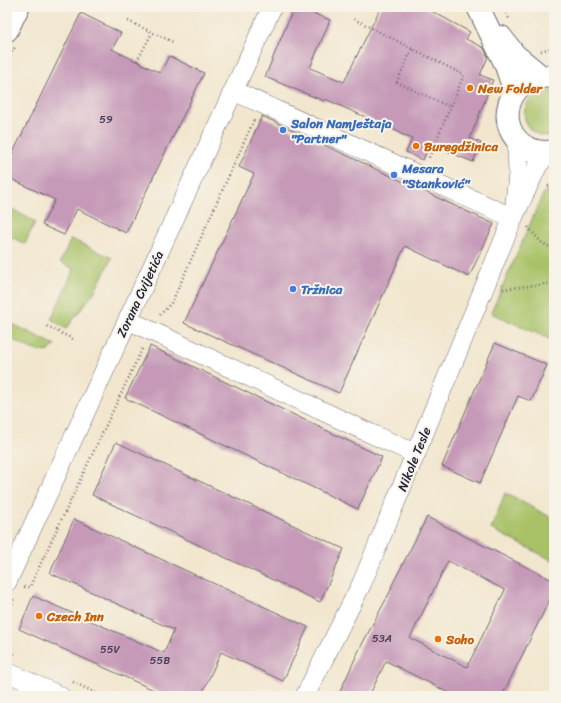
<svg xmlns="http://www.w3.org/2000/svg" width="561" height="703" font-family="Sriracha,sans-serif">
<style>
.green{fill:#a9c268;stroke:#667252}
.building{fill:#c599b7;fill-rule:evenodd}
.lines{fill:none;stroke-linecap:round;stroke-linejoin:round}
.minor-casing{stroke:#6b676e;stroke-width:20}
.tertiary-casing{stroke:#6b676e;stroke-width:24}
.secondary-casing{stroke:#6b676e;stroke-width:24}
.path{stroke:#6b676e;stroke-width:2.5;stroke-dasharray:1 3;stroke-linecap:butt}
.minor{stroke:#fff;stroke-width:19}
.tertiary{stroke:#fff;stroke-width:22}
.secondary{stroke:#fff;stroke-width:22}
.food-dot{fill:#e8710a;stroke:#f7f3e8;stroke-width:1.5}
.shop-dot{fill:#3f7fe0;stroke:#f7f3e8;stroke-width:1.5}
.labels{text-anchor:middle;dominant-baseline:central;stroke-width:4;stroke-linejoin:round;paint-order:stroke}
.number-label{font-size:11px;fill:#4b405a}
.food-label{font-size:13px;font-weight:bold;fill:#c56008;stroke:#f7f3e8;text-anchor:start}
.shop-label{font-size:13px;font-weight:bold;fill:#366cbe;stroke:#f7f3e8;text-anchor:start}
.street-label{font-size:13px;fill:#22223b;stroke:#f7f3e8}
</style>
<rect width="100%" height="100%" fill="#f7f3e8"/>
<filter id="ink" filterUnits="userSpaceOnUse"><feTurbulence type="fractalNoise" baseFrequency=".025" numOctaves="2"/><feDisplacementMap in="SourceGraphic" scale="8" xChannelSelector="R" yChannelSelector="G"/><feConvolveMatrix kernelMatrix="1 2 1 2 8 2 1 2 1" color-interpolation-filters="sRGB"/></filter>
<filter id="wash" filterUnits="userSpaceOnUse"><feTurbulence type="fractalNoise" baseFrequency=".012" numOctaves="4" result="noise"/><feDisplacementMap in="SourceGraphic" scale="16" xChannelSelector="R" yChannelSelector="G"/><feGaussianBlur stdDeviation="0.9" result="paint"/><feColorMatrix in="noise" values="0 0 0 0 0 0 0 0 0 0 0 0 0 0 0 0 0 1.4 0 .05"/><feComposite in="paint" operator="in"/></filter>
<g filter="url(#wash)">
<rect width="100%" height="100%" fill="#f2e6ce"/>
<g class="green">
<path d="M544 91 554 92V135C522 143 512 99 544 91Z"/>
<polygon points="554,188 554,341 491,313 544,192"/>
<polygon points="7,206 35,222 25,244 7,235"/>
<polygon points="71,239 112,258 95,291 66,329 51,319 74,269 60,262"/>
<path d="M11 323 55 345C53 347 51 350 48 351 39 355 16 341 7 337V332Z"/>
<polygon points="505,493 554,519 554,561 491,529"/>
</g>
<g id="blocks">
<g class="building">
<polygon points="294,7 298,7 330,20 310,68 344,82 381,7 424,7 470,32 466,39 484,48 488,57 480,75 493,80 470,138 481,143 473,162 430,144 423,160 406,152 412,139 399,133 399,132 325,99 324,101 265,77"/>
<polygon points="81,13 121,33 112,49 160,73 169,56 204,73 126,233 77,209 64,235 42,225 55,200 7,177 7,165"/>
<polygon points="262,116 494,224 469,277 405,246 339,393 184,323 254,174 239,167"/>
<polygon points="495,343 547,365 531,401 518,396 480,483 442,466"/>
<polygon points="150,346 382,457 358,509 125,398"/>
<polygon points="116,442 344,549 320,602 92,495"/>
<path d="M427 517 554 581V591L502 696H455L386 661 369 696H338L359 650 392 588 391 587ZM448 561 505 590 467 667 410 638Z"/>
<polygon points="74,519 308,627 283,681 221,652 201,696 167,696 19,629 33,596 164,653 174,630 50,573"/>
</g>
</g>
</g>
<g filter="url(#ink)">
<use href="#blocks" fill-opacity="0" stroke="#6b676e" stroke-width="1"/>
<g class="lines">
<defs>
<g id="minor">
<polyline points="234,91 513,218"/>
<polyline points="515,203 518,174 517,139"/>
<polyline points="128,320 365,431 416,454"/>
<polyline points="7,582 272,7"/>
<polyline points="7,672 60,696"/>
<polyline points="305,696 362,583 513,218 538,165 549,152"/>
</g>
<polyline id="tertiary" points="7,30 18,7"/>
<g id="secondary">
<polyline points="478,7 505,63 515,92"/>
<polyline points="501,37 515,55 542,77"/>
<path d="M554 77C507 70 490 131 530 149 538 152 546 153 554 151"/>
</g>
</defs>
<use href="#minor" class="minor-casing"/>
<use href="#tertiary" class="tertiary-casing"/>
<use href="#secondary" class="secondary-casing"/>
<g class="path">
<polyline points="502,7 510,20"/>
<polyline points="354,19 464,75 428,160"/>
<polyline points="128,21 175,43"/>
<polyline points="412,49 397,82 450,107"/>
<polyline points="541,51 554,47"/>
<polyline points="137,61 152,33"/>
<polyline points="7,63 15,47"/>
<polyline points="548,186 554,183"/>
<polyline points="528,227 541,242 554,250"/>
<polyline points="503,289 554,283"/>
<polyline points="160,315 172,302 254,120"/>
<polyline points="47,326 73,339"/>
<polyline points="24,587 30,587 32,582 143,347"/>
<polyline points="7,615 14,599"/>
<polyline points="7,651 15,654"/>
<polyline points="73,682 102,696"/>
</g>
<use href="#minor" class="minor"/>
<use href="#tertiary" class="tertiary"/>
<use href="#secondary" class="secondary"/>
</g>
</g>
<g class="food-dot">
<circle cx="470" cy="88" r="4"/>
<circle cx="416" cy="146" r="4"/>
<circle cx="39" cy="616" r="4"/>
<circle cx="438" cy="639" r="4"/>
</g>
<g class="shop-dot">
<circle cx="283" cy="130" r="4"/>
<circle cx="394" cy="175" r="4"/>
<circle cx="293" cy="289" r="4"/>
</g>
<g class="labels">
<g class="number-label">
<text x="106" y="119">59</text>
<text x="382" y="638">53A</text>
<text x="110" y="649">55V</text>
<text x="160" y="660">55B</text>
</g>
<g class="food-label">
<text x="478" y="88">New Folder</text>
<text x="424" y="146">Buregdžinica</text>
<text x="47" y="616">Czech Inn</text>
<text x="446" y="639">Soho</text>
</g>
<g class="shop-label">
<text x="291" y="123">Salon Namještaja<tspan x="291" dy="15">"Partner"</tspan></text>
<text x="402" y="168">Mesara<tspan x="402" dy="15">"Stanković"</tspan></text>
<text x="301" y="289">Tržnica</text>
</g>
<g class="street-label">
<text transform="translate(140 294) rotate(-65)">Zorana Cvijetića</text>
<text transform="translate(414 459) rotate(-68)">Nikole Tesle</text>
</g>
</g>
<rect width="561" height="703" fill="none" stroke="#f7f3e8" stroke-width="24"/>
</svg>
